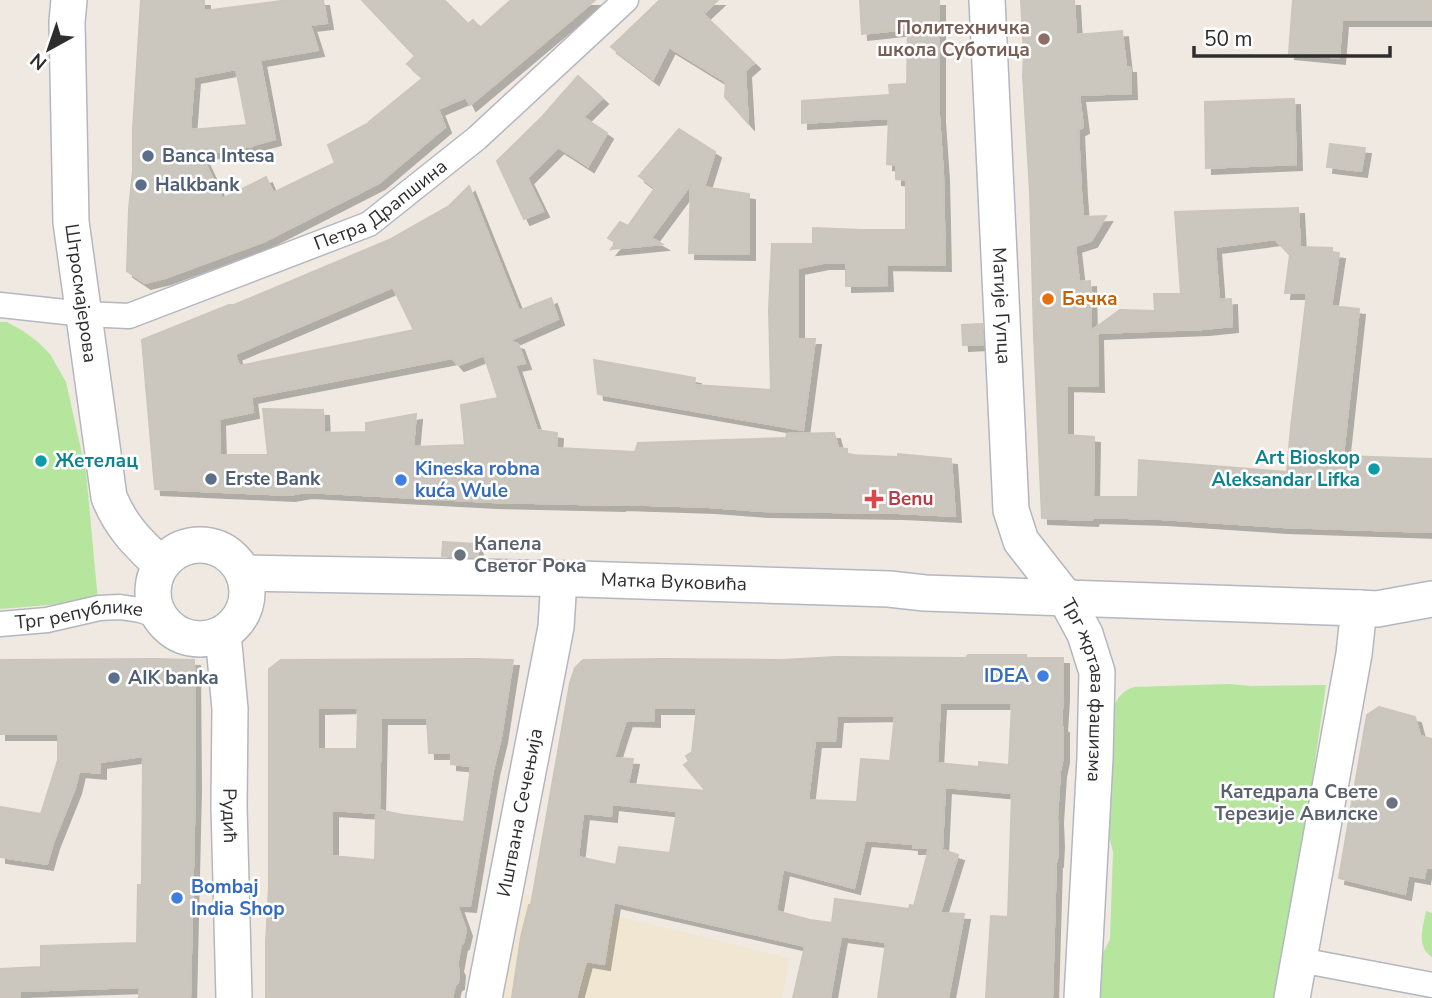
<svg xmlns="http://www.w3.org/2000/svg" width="1432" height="998" font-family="'Nunito Sans',sans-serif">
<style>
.education{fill:#f0e6d1}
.green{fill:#b6e59e}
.building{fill:#cbc7bf;stroke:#cbc5ba;stroke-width:2;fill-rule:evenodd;filter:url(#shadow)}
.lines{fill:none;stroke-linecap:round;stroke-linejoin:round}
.street-casing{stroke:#b4b7c1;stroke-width:27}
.secondary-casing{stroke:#b4b7c1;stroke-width:38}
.street{stroke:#fff;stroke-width:24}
.secondary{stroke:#fff;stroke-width:35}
.education-dot{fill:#8d6e63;stroke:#fff;stroke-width:2.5}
.service-dot{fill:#5c6f8a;stroke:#fff;stroke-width:2.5}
.food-dot{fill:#e8710a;stroke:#fff;stroke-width:2.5}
.culture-dot{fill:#0f9aa8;stroke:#fff;stroke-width:2.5}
.shop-dot{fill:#3f7fe0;stroke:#fff;stroke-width:2.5}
.health-dot{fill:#e0444e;stroke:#fff;stroke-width:2.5}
.worship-dot{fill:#6b7280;stroke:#fff;stroke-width:2.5}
.labels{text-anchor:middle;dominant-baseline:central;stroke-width:5;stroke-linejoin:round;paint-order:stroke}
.education-label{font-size:19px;font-weight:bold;fill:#785e54;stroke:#fff;text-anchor:end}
.service-label{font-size:19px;font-weight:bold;fill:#4e5e75;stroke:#fff;text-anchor:start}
.street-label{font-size:19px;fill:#2e2e2e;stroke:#fff}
.food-label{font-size:19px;font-weight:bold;fill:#c56008;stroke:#fff;text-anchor:start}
.culture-label{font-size:19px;font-weight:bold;fill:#0d838f;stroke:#fff;text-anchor:end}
.shop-label{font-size:19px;font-weight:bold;fill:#366cbe;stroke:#fff;text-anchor:start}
.health-label{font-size:19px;font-weight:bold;fill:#be3a42;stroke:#fff;text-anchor:start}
.worship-label{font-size:19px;font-weight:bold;fill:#5b616d;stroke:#fff;text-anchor:start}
</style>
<defs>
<filter id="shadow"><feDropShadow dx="6" dy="6" stdDeviation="0" flood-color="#0004"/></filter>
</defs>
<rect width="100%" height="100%" fill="#efe9e1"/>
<polygon class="education" points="525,894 790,958 782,998 503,998"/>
<g class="green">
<polygon points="0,322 7,322 23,331 38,342 50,354 66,382 86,472 98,601 0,609"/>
<path d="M1229 684 1251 686 1326 685 1281 998H1096L1097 966 1110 939 1113 852 1106 823 1113 708C1118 697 1122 691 1134 687Z"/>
<path d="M1426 911 1432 913V957C1416 947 1423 927 1426 911Z"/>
</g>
<g class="building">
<path d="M141 0H204V11L289 0H323L327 23 310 25 318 50 260 60 275 139 253 145V146L201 154 222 199 266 177 273 193 335 163 328 145 369 123V122L423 78 407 64 415 56 362 0H444L468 24 473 20 480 28 511 0H595L470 105 466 97 438 109 445 127 379 183 265 241 165 278 145 283 127 271 129 209 133 170V129ZM236 69 247 125 190 130 194 77Z"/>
<polygon points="660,0 718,0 703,14 754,63 745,71 748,123 725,97 726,82 669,47 653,79 611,47"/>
<polygon points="860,0 939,0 939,116 943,174 945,265 886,264 887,285 846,286 846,263 823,263 798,268 798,339 815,339 803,430 598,394 594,360 695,378 694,385 771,390 769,310 772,244 813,244 813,228 862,230 906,230 906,180 896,179 896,165 887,164 889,118 802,123 802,101 890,95 889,85 907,84 908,29 862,34"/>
<path d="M1021 0H1074L1076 35 1122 31 1126 67H1130L1131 93 1079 95 1083 127 1078 130 1081 191 1083 217 1106 216 1091 241 1075 246 1079 282 1090 281 1091 331 1120 310 1155 311 1154 294H1181L1175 212 1298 208 1300 247 1332 248V252L1339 253 1331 306 1359 309 1343 456 1432 459V532L1282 527 1161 519 1093 517 1092 520 1042 518 1034 336 1030 192 1023 76 1024 53ZM1275 239 1290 255 1285 293H1307L1291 427 1287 472 1139 460 1138 497H1093L1094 437 1067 435V385L1098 386 1097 333 1203 329 1232 326 1231 299 1219 300 1215 247Z"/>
<polygon points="1293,0 1432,0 1432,20 1342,20 1339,58 1289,53"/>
<polygon points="578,76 602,98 583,117 607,133 588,166 558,147 527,178 543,211 524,219 497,161 542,117"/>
<polygon points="1294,99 1296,164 1206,168 1205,102"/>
<polygon points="679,129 715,152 704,187 749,194 749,254 689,253 691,184 651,238 662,244 611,249 616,243 608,238 620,222 628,226 655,188 639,176"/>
<polygon points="1330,144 1365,148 1361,171 1327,167"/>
<path d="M469 186 519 311 551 298 558 319 508 341 518 344 525 363 515 365 537 430 557 433 556 448 635 452 638 443 786 438 787 434 834 433 838 448 847 449V455L898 457V454L951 459 955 516 898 513 763 511 709 507 619 504V505L491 502 306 492 289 495 155 489 142 340 229 305H234L389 240 449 206ZM393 287 414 330 239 366 235 354ZM484 355 498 398 461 405 465 445 413 447 416 414 366 423V432L324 433 323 410 263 409 268 455H220L219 419 253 412 251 397 452 358 458 365Z"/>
<polygon points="982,324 983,344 963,345 962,325"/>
<polygon points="443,542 476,544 478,557 442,556"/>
<path d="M968 655H1026V658H1063V694L1061 726 1063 727V757L1060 771 1057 817 1058 841 1057 860 1056 859 1052 998H986L991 916 1008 917 1012 793 945 787 942 849H940L958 855 940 913 964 914 948 998H878L886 942 841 936 830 998H793L805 946 614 902 604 964 586 961 576 998H512L521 937 529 905H531L570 683 575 668 583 660 664 659 782 660 836 657 966 658ZM940 703H1012L1009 765 979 762V767L937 763ZM654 708H697L692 752 686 756 689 761 684 765 706 791 628 784 633 759 614 758 626 720 654 721ZM895 715 890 761 861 759 857 802 808 800 815 741H835L837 716ZM612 804 677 811 670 853 619 847 616 865 578 857 583 813 611 816ZM865 840 913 844V848H929L914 906 910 905 909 909 835 899 832 923 810 920 776 911 783 869 854 888Z"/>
<polygon points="155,659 194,660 195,784 190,998 139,998 139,987 20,991 19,998 0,998 0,969 41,967 41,946 137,943 138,885 142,885 143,756 100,762 100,773 79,771 75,788 53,843 47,864 0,857 0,807 41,814 58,760 58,734 0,734 0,660"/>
<path d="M477 659 513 660 501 737 493 770 470 906 457 905 466 930 463 943 461 944 457 966 459 970 458 983 455 985 452 998H266V942L269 886V669L281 660ZM358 707 357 749H318V708ZM381 718H427L429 753H451V764L471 766 464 822 403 815 379 810ZM332 810 376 813 375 860 332 856Z"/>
<polygon points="1379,707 1415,717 1420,736 1432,739 1432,868 1426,867 1424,878 1408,875 1405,894 1339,878 1367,715"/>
</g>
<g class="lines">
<defs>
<g id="street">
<path id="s1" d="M0 305 84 314 129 316 369 224 477 138 626 0"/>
<path id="s2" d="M0 624 47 620 99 608 120 607 140 610 159 616"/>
<polyline points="1300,960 1432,985"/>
</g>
<g id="secondary">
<path id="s3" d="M69 0 67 22 71 222 109 497C121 527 138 543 161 565"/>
<path id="s4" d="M987 0 1011 510 1021 541 1065 597 1085 634 1097 672 1095 758 1082 998"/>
<circle cx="200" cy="592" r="47"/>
<path id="s5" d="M244 573 579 579 889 589 925 593 1359 608 1377 609 1432 599"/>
<path id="s6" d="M223 634 230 709 229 806 234 998"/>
<path id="s7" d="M484 998 556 627 559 579"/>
<polyline points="1292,998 1354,654 1359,608"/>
</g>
</defs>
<use href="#street" class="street-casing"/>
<use href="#secondary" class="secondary-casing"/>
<use href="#street" class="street"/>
<use href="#secondary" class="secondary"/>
</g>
<circle class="education-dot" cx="1044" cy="39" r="7"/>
<g class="service-dot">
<circle cx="148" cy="156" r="7"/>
<circle cx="141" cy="185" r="7"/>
<circle cx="211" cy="479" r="7"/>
<circle cx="114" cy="678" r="7"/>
</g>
<circle class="food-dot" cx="1048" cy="299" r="7"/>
<g class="culture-dot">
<circle cx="41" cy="461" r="7"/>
<circle cx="1374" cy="469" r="7"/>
</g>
<g class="shop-dot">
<circle cx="401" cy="480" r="7"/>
<circle cx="1043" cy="676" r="7"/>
<circle cx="177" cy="898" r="7"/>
</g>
<path class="health-dot" d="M870.5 488.5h7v7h7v7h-7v7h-7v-7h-7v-7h7z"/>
<g class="worship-dot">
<circle cx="460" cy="555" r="7"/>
<circle cx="1392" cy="803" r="7"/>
</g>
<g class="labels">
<g class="education-label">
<text x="1030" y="28">Политехничка<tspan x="1030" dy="22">школа Суботица</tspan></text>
</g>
<g class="service-label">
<text x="162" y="156">Banca Intesa</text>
<text x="155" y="185">Halkbank</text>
<text x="225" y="479">Erste Bank</text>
<text x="128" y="678">AIK banka</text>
</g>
<g class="street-label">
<text stroke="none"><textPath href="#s1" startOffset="406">Петра Драпшина</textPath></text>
<text stroke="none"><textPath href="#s3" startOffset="294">Штросмајерова</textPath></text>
<text stroke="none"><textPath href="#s4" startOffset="306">Матије Гупца</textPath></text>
<text stroke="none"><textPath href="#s5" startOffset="430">Матка Вуковића</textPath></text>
<text stroke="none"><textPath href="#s2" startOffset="80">Трг републике</textPath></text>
<text stroke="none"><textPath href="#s4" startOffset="712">Трг жртава фашизма</textPath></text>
<text stroke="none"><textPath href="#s7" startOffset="189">Иштвана Сечењија</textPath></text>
<text stroke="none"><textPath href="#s6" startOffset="182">Рудић</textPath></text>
</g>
<g class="food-label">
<text x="1062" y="299">Бачка</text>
</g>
<g class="culture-label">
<text x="1360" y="458">Art Bioskop<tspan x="1360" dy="22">Aleksandar Lifka</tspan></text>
<text x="55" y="461" text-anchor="start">Жетелац</text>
</g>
<g class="shop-label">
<text x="415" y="469">Kineska robna<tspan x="415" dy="22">kuća Wule</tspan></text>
<text x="1029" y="676" text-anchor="end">IDEA</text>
<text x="191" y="887">Bombaj<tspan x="191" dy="22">India Shop</tspan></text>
</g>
<g class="health-label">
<text x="888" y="499">Benu</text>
</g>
<g class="worship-label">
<text x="474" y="544">Капела<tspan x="474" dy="22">Светог Рока</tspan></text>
<text x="1378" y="792" text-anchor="end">Катедрала Свете<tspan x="1378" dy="22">Терезије Авилске</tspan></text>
</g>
</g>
<g transform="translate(49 49) rotate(220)" stroke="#ffffff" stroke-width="5" paint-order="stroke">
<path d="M0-5L12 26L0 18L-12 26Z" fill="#2e2e2e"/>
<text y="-10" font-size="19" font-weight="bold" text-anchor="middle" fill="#2e2e2e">N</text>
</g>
<path d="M1194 46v10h196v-10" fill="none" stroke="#2e2e2e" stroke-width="3.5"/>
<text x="1204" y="46" font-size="21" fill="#2e2e2e" stroke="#ffffff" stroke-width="5" paint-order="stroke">50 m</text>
</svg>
